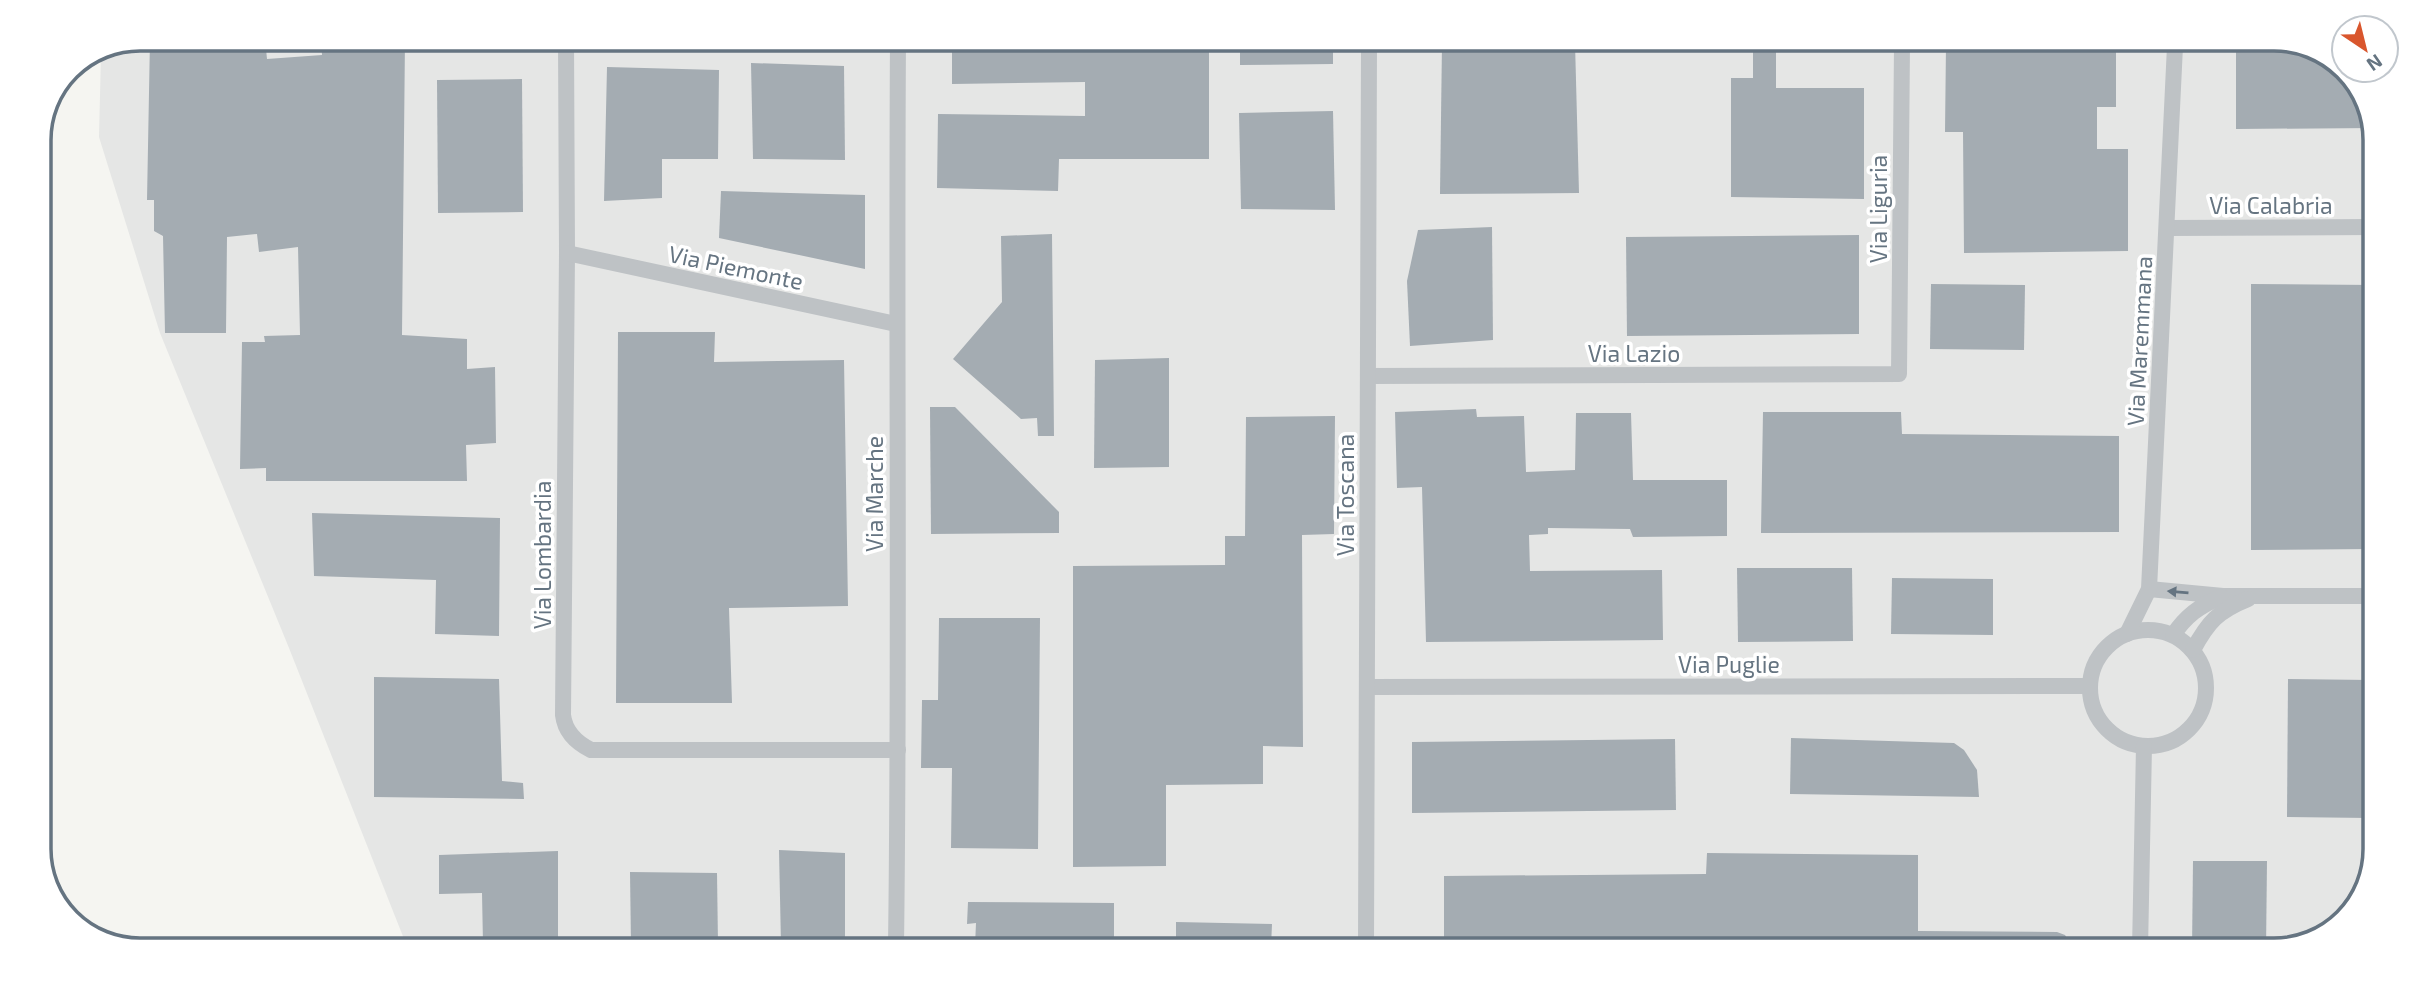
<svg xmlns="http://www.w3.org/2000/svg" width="2414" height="989" font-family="'Exo 2',sans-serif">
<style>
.built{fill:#e5e6e5}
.building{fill:#a4acb2}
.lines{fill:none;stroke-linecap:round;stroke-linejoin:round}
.minor{stroke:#bec2c5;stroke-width:16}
.oneway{fill:#657481}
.labels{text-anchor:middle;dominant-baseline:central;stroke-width:7;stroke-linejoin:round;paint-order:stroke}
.street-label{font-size:23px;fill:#657481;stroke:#fff}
.rim{fill:none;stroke:#657481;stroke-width:3.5}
</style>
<rect width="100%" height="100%" fill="#f5f5f1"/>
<polygon class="built" points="140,39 2313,46 2355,78 2375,132 2368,888 2331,933 2275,950 406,944 289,648 160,333 99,137 101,54"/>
<g class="building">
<polygon points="150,39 265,39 267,59 322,55 321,39 405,39 402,335 467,339 467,369 495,367 496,443 466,445 467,481 266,481 266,468 240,469 242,342 265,342 264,336 300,335 298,247 259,252 257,234 227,237 226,333 165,333 163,236 154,231 154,200 147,200"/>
<polygon points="952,41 1209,42 1209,159 1059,159 1058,191 937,188 938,114 1085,116 1085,82 952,84"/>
<polygon points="1240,42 1333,43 1333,64 1240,65"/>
<polygon points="1442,43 1575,43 1579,193 1440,194"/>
<polygon points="1753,44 1776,44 1776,88 1864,88 1864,199 1731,197 1731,78 1753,78"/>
<polygon points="1946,45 2116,45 2116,107 2097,107 2097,149 2128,149 2128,251 1964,253 1963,132 1945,132"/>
<polygon points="2236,46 2313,46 2355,78 2374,128 2236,129"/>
<polygon points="751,63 844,66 845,160 753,159"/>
<polygon points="607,67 719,70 718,159 662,159 662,198 604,201"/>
<polygon points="522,79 523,212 438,213 437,80"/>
<polygon points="1333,111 1335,210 1241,209 1239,113"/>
<polygon points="721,191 865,195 865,269 719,238"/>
<polygon points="1492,227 1493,340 1410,346 1407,281 1418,230"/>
<polygon points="1052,234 1054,436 1038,436 1037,418 1021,419 953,359 1002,302 1001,236"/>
<polygon points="1859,235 1859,334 1627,336 1626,237"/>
<polygon points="1931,284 2025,285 2024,350 1930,349"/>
<polygon points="2251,284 2374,285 2370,549 2251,550"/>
<polygon points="618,332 715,332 714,362 844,360 848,606 729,608 732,703 616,703"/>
<polygon points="1169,358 1169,467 1094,468 1095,360"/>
<polygon points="930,407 955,407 1059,512 1059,533 931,534"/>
<polygon points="1476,409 1477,417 1524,416 1526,472 1575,470 1576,413 1631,413 1633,480 1727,480 1727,536 1633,537 1630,529 1548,528 1548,534 1529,535 1530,571 1662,570 1663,640 1426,642 1422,487 1397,488 1395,412"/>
<polygon points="1763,412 1901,412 1902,434 2119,436 2119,532 1761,533"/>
<polygon points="1335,416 1334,534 1302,535 1303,747 1263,746 1263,784 1166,785 1166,866 1073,867 1073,566 1225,565 1225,536 1245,536 1246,417"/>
<polygon points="312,513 500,518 499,636 435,634 436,580 314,576"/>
<polygon points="1737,568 1852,568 1853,641 1738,642"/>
<polygon points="1892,578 1993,579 1993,635 1891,634"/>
<polygon points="939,618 1040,618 1038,849 951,848 952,768 921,768 922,700 938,700"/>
<polygon points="374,677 499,679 502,781 523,783 524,799 374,797"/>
<polygon points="2288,679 2370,680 2369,818 2287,817"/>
<polygon points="1791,738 1954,743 1964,750 1977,770 1979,797 1790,794"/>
<polygon points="1675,739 1676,810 1412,813 1412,742"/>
<polygon points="779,850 845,853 845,946 781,945"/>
<polygon points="558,851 558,945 483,944 482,893 439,894 439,855"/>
<polygon points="1707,853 1918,855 1918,931 2057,932 2065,935 2075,950 1444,948 1444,876 1706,874"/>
<polygon points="2193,861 2267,861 2266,950 2192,950"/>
<polygon points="630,872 717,873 718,945 631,945"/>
<polygon points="968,902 1114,903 1114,946 975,946 976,923 967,924"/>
<polygon points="1176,922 1272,924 1271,947 1176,947"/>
</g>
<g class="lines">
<g class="minor">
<path d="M566 40 567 253 563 715C565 732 577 743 591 750H898"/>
<polyline points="2167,228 2374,227"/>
<polyline points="567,253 896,324"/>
<polyline points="1368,376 1899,374 1902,45"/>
<polyline points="2149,589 2223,596 2371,596"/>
<circle cx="2148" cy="688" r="58"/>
<polyline points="2127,634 2149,589 2175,46"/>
<path d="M2173 635C2186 616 2199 606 2221 597"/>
<path d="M2193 650C2208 622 2218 611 2248 599"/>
<polyline points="1367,687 2090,686"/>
<path d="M896 946C900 644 896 343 898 41"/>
<polyline points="1366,947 1369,43"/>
<polyline points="2140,950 2144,746"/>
</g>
</g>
<defs><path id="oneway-solid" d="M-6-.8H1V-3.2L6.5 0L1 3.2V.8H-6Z" transform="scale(1.75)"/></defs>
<use class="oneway" href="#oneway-solid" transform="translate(2178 592) rotate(-175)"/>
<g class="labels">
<g class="street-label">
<text x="2271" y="205">Via Calabria</text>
<text transform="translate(1878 209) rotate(-90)">Via Liguria</text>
<text transform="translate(736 267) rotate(12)">Via Piemonte</text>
<text transform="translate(2139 341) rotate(-87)">Via Maremmana</text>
<text x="1634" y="353">Via Lazio</text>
<text transform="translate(874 494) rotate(-90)">Via Marche</text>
<text transform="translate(1345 495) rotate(-90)">Via Toscana</text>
<text transform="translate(542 555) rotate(-90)">Via Lombardia</text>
<text x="1729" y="664">Via Puglie</text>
</g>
</g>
<path d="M0 0H2414V989H0ZM140 51H2274A89 89 0 0 1 2363 140V849A89 89 0 0 1 2274 938H140A89 89 0 0 1 51 849V140A89 89 0 0 1 140 51Z" fill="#fff" fill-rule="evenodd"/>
<path class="rim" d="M140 51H2274A89 89 0 0 1 2363 140V849A89 89 0 0 1 2274 938H140A89 89 0 0 1 51 849V140A89 89 0 0 1 140 51Z"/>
<g transform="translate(2365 49) rotate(145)"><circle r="33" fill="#ffffff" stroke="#c1c7cd" stroke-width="2"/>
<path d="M0-5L12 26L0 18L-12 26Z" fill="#d9562d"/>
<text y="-10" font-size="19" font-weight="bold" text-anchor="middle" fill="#657481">N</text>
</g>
</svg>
